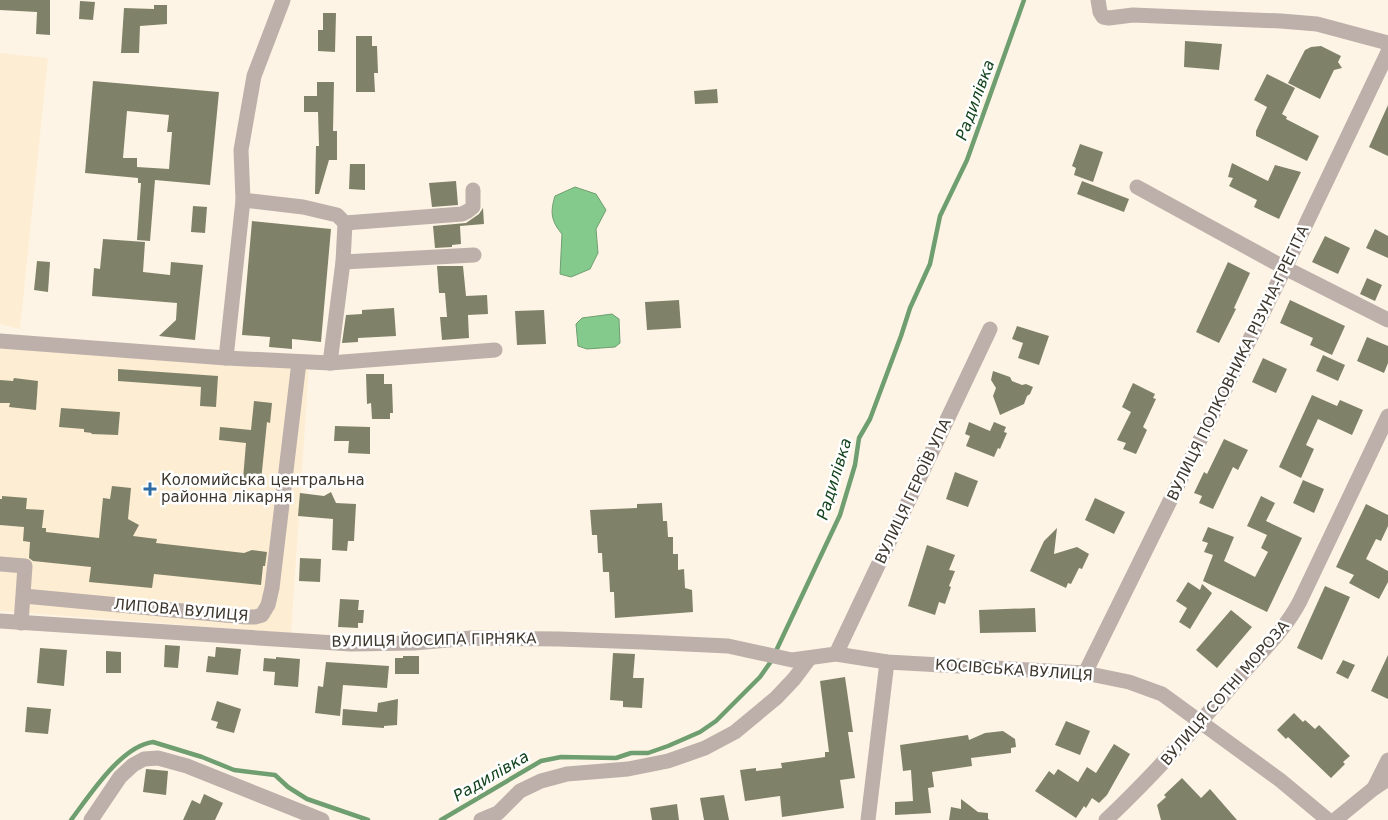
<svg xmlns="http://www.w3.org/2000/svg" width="1388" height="820" font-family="'DejaVu Sans',sans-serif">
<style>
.built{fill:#fdedd3}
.water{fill:#84ca8c;stroke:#6f9e70}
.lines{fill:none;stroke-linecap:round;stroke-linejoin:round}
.stream{stroke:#6f9e70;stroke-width:4.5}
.building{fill:#7f8268;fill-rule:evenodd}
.minor{stroke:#bdb0aa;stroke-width:15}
.poi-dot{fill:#2e6ca3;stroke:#fff;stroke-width:2}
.labels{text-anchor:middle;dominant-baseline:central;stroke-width:5;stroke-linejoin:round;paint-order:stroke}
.street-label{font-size:15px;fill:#3e382e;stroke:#fff}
.poi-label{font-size:15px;fill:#3e382e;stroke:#fff;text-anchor:start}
.water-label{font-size:16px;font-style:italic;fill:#13441d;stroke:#fff}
</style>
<rect width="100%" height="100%" fill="#fef4e5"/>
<g class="built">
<polygon points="0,53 48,58 20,329 0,324"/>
<polygon points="0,347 309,367 291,633 0,611"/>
</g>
<g class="water">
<path d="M575 187 596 194 606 210 596 229 598 253 590 269 571 277 560 274 562 234C551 221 550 212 555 196Z"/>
<polygon points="612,314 619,319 620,343 615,347 587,349 578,346 576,324 582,318"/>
</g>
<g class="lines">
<g class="stream">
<polyline points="775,653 840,515 855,465 859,438 870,419 901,336 910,308 930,264 940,216 967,160 1024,0"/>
<path d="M71 820C90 795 121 746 153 742L202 757 234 770 275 775 288 787 307 799 368 820"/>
<polyline points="441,820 541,761 561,757 616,758 631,753 648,753 668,746 700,732 716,721 760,677 772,660"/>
</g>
</g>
<g class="building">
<polygon points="0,0 50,0 50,35 36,34 37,12 0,10"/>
<polygon points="80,1 95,2 93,20 79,19"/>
<polygon points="154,5 167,5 167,24 140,26 139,53 121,53 124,8 154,9"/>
<polygon points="323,13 336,13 335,52 318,51 318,30 323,30"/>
<polygon points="356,36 372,36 372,46 377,46 378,73 374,73 375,92 356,92"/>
<polygon points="1185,41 1222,44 1219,70 1184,67"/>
<polygon points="1321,46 1341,56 1338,62 1342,68 1334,70 1320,99 1288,83 1305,50 1311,47"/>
<polygon points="1267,74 1295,88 1282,114 1287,117 1286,119 1319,136 1307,161 1256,136 1256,131 1267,107 1254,100"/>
<path d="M93 81 219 92 210 185 155 180 150 241 137 240 141 183H138V178L85 173ZM127 111 169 115 167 132H172L169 169 137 167V158H123Z"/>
<polygon points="317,82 334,82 333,131 337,131 337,160 329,160 319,194 315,194 316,146 319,146 318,112 304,112 304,96 317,96"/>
<polygon points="717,89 718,103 695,104 694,91"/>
<polygon points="1388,105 1388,156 1369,147"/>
<polygon points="1080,144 1103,152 1093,182 1074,175 1076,168 1072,166"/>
<polygon points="1232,163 1268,181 1275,165 1301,172 1279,219 1254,207 1257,200 1229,186 1233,178 1228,177"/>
<polygon points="350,164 365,164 365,190 349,189"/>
<polygon points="456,181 458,205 432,207 429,183"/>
<polygon points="1082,181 1129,199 1124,212 1077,194"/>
<polygon points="193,206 207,207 205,233 191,232"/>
<polygon points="483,208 484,224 460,226 461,244 452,245 452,247 435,248 433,226 466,223 479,214"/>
<polygon points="252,221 331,229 321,342 292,339 292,349 269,347 270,337 242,335"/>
<polygon points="1375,229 1388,236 1388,258 1366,248"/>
<polygon points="1325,236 1350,248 1338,274 1312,262"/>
<polygon points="103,239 145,242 143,272 170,275 171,262 203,265 195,340 159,336 176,320 177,303 92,296 94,268 100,269"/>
<polygon points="37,261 50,262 48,292 34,290"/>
<polygon points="1228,262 1250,273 1234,308 1236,309 1219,343 1196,332"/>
<polygon points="437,266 463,266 466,296 487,295 488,314 468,315 469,338 442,340 440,317 447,317 445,293 439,293"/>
<polygon points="1367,278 1382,285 1375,301 1360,294"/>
<polygon points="679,300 681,328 647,330 645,302"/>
<polygon points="1290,300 1345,326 1332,355 1310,345 1313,338 1280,323"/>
<polygon points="394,308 396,336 358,338 358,342 342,343 346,315 362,314 362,310"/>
<polygon points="544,310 546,344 517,345 515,311"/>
<polygon points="1017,326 1049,336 1039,365 1018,358 1023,343 1012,339"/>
<polygon points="1367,337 1388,346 1388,363 1384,373 1357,361"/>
<polygon points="1323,355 1345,365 1338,381 1316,371"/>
<polygon points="1263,358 1287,369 1276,393 1252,382"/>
<polygon points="118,369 218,376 216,407 200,406 201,387 118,381"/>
<polygon points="993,371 1010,377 1012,381 1022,385 1026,384 1033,387 1030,394 1027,396 1024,404 1000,415 993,396 996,388 991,380"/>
<polygon points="366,374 384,374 384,384 392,384 393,413 390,413 390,419 372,419 371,403 367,404"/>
<polygon points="14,378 38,381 36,410 9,407 10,403 0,403 0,380 13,381"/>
<polygon points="1133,383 1155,394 1153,398 1156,399 1143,427 1147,430 1136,454 1123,449 1126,443 1117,440 1131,412 1122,407"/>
<polygon points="1312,395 1337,406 1340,400 1363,410 1352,435 1318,419 1306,445 1314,449 1301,478 1279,467"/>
<polygon points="254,401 272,403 270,423 267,422 261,481 243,479 246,443 219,440 220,427 251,430"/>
<polygon points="61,408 120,412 118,435 91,434 92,433 84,432 84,429 59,427"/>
<polygon points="969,422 990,431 994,422 1006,427 1004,432 1007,433 1000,449 998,448 994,457 966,446 970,436 965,434"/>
<polygon points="335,426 370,427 370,454 348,453 349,441 334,441"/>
<polygon points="1224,439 1248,450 1238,470 1233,467 1213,509 1199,503 1202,496 1194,493 1204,472 1207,474"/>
<polygon points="955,472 978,481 968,507 946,499"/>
<polygon points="1303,480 1324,489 1314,513 1293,503"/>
<polygon points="112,486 131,488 128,519 139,525 133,536 157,539 156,543 244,553 252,550 267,552 265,566 263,566 261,585 154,574 152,588 89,582 91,567 33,561 29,558 30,542 23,541 24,527 0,525 0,499 2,499 2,496 27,498 26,509 44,510 42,528 46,528 46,532 99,538 103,498 110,499"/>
<polygon points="331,492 336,503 356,504 354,541 348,541 347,551 332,550 333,519 298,516 300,493 324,496"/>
<polygon points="1261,496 1275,503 1266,521 1302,538 1267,612 1203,581 1213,555 1204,552 1208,543 1202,541 1208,527 1234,537 1224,561 1255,577 1268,552 1261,548 1267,535 1247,526"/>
<polygon points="1095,498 1125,512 1114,534 1085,520"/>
<polygon points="662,503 663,521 667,521 668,537 673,537 673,554 678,554 678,570 684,569 685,588 692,590 693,612 615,618 614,592 610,592 609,572 603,572 602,553 598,553 597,535 592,535 590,510 637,508 637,504"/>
<polygon points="1366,504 1388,515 1388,526 1381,541 1376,539 1366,559 1388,571 1388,582 1379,599 1349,583 1354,575 1336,567"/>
<polygon points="1057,528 1054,554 1077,547 1089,554 1082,569 1079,568 1071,584 1068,583 1066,588 1030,571 1044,541"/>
<polygon points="927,545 955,555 949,570 955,571 949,586 951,587 945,604 939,602 935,615 908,606"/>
<polygon points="300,558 321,559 320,582 299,581"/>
<polygon points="1188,582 1200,590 1202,584 1212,593 1190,629 1179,622 1187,608 1176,601"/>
<polygon points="1325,586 1350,597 1322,660 1297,648"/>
<polygon points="340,599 359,600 358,610 364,610 363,623 358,623 358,628 338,627"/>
<polygon points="1035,608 1036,632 980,633 979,610"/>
<polygon points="1231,610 1252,627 1217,668 1196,650"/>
<polygon points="165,645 180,646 178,668 164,667"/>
<polygon points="216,647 241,649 238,675 206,672 208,656 215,657"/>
<polygon points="40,648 67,650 64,686 37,683"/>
<polygon points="106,651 121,652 121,673 106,673"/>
<polygon points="613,653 635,654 633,678 644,678 642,708 623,707 623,701 610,700"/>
<polygon points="1388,655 1388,699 1371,691"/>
<polygon points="403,656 419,656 419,674 395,674 395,658 403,658"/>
<polygon points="276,657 300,659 298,687 274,685 275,672 263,671 264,658 276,659"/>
<polygon points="1343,660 1355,665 1348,679 1336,673"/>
<polygon points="326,662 389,666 387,688 343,685 340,716 315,713 318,686 323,687"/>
<polygon points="845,677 853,732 848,732 855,778 840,780 844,808 782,817 780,796 745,801 740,770 756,768 756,771 782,768 781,763 825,757 825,752 829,752 820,681"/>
<polygon points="398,699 397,725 384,726 384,728 342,725 343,709 377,712 378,703"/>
<polygon points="217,701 241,709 234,733 216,728 218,722 211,720"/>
<polygon points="27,707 51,709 48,734 25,732"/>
<polygon points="1294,713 1303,722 1305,720 1315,729 1319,725 1350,756 1343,762 1345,764 1331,778 1288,737 1286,739 1277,730"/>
<polygon points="1066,721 1090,731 1080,755 1055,745"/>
<polygon points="1003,731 1015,739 1016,747 1011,748 1011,753 971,758 972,766 932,772 934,787 928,788 931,813 895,815 895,802 913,801 911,770 903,771 900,745 968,735 969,740 985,733"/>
<polygon points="1114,744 1130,754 1107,795 1099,803 1092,798 1086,808 1084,806 1076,818 1035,791 1049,771 1054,775 1058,769 1078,782 1087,767 1096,773"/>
<polygon points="146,769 168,771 166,795 143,792"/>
<polygon points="1182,778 1201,798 1210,789 1237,820 1161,820 1157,805 1166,797 1164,795"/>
<polygon points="204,794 223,803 215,820 183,820 192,800 200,804"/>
<polygon points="724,795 729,820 704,820 700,798"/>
<polygon points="961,799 978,812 988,813 988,819 990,820 949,820 951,807 961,809"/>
<polygon points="677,804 679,820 652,820 650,808"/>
</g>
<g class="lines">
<g class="minor">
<polyline points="283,0 254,76 241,150 243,200 303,207 337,215 345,223 343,262 330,363"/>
<polyline points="1098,0 1100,12 1103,17 1109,18 1133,15 1281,21 1317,24 1388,43"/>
<polyline points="1137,187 1285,268 1388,320"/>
<polyline points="345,223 462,214 468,211 473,207 473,190"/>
<polyline points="343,262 474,255"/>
<polyline points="0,341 226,358 330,363 495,350"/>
<polyline points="226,358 243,200"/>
<polyline points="0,564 25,566 21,623"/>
<polyline points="24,596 246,617 255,617 262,615 268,605 272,588 299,362"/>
<polyline points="0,621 351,644 414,643 471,638 559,639 643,642 728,646 792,660 836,654 887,662 1085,673 1129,682 1162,694 1280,780 1328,820"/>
<polyline points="836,654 990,329"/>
<polyline points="1085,673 1285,268 1388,52"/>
<polyline points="1374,788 1388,760"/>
<polyline points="91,820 120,777 133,765 144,759 158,758 187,766 322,820"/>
<polyline points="481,820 498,813 520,791 541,781 567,774 628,769 668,761 705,748 735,732 776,698 794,679 809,659"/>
<polyline points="868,820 887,662"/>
<path d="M1106 820C1154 775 1198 725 1241 675 1262 651 1285 630 1300 601L1388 416"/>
<polyline points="1335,820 1373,789 1388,779"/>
</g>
</g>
<path class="poi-dot" d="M147.5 481.5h5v5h5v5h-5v5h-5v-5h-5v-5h5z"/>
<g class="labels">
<g class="street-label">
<text transform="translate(1238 363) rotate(-64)">ВУЛИЦЯ ПОЛКОВНИКА РІЗУНА-ГРЕГІТА</text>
<text transform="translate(913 491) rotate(-65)">ВУЛИЦЯ ГЕРОЇВ УПА</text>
<text transform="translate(181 610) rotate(5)">ЛИПОВА ВУЛИЦЯ</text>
<text transform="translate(434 640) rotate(-1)">ВУЛИЦЯ ЙОСИПА ГІРНЯКА</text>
<text transform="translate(1014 670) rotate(4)">КОСІВСЬКА ВУЛИЦЯ</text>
<text transform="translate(1225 693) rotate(-49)">ВУЛИЦЯ СОТНІ МОРОЗА</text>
</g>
<g class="poi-label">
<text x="161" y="480">Коломийська центральна<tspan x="161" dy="17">районна лікарня</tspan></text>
</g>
<g class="water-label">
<text transform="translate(975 100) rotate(-70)">Радилівка</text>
<text transform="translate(834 479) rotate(-73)">Радилівка</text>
<text transform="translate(491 776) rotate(-30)">Радилівка</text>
</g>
</g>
</svg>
